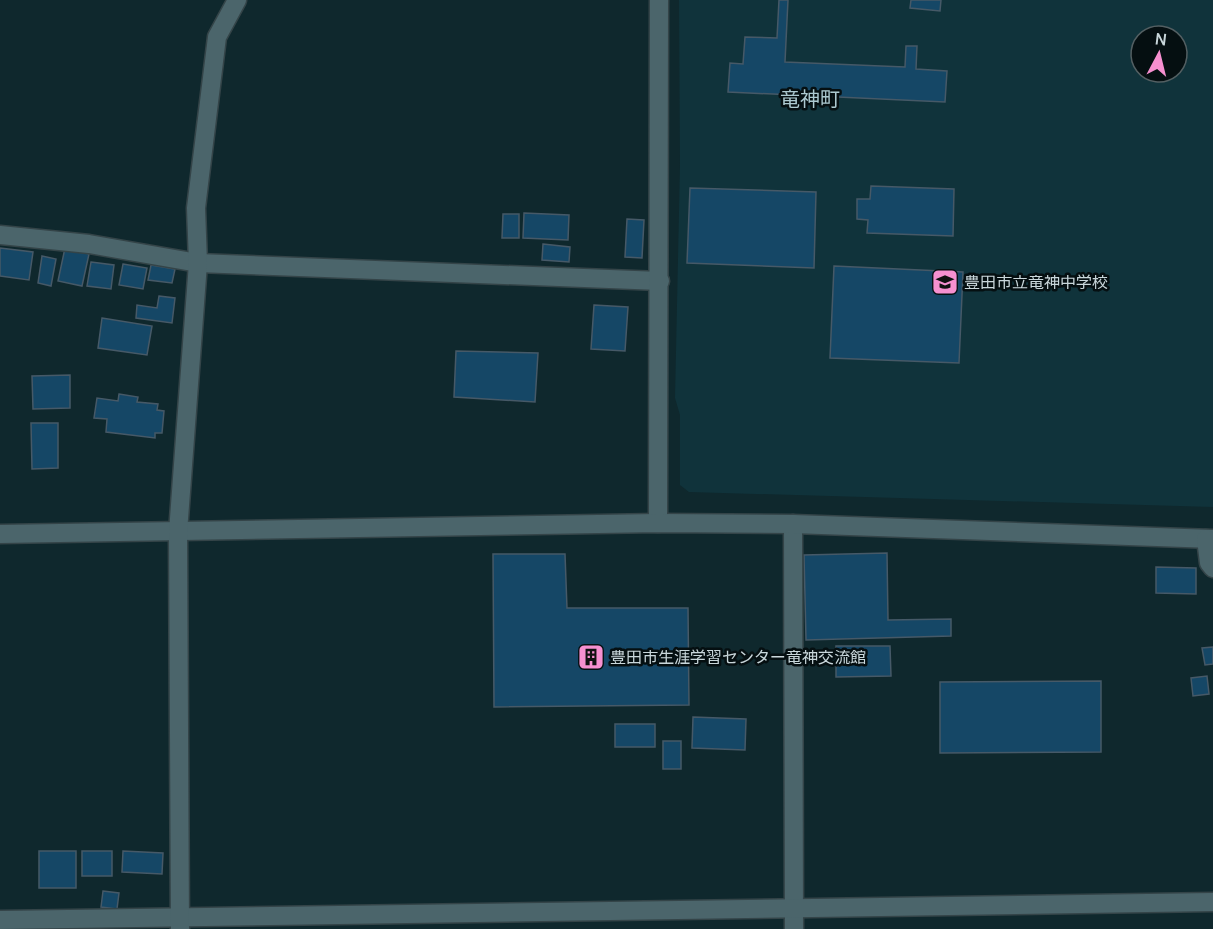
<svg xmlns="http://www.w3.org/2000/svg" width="1213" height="929" font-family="Manrope,'Noto Sans JP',sans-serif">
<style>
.built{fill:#10333b;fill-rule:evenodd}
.building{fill:#154766;stroke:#465967;stroke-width:1.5}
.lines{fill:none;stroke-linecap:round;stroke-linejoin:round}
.minor-casing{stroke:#344448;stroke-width:21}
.minor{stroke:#4b656b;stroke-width:18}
.labels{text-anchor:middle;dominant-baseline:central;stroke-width:5;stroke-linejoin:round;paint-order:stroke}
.poi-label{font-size:16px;fill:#c9d7db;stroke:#050f11;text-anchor:start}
.quarter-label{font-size:20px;fill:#acc9d0;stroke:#050f11}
</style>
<rect width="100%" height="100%" fill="#0f282d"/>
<path class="built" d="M679 0H1213V507L689 492 680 485V415L675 398 680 165ZM1141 36H1177V72H1141Z"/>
<g class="building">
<polygon points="779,0 788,0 785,62 905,67 906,46 917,46 916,69 947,71 945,102 728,92 730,63 743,64 745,37 777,38"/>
<polygon points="911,0 941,0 940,11 910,8"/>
<polygon points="871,186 954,189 953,236 867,233 868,220 857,219 857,199 870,199"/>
<polygon points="690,188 816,192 814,268 687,263"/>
<polygon points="524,213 569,215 568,240 523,238"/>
<polygon points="503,214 519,214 519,238 502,238"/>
<polygon points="627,219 644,220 642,258 625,257"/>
<polygon points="543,244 570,247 569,262 542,260"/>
<polygon points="0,248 33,252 29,280 0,276"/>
<polygon points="65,248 89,254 82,286 58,281"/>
<polygon points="42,256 56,259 51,286 38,283"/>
<polygon points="91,262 114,265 111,289 87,286"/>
<polygon points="123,264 147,268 143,289 119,285"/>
<polygon points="151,265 175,269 172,283 148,280"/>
<polygon points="834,266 963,272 959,363 830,358"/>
<polygon points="159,296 175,298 172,323 136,318 137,305 157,308"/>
<polygon points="594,305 628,307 625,351 591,349"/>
<polygon points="102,318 152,326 147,355 98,348"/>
<polygon points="456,351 538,353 535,402 454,397"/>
<polygon points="70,375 70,408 33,409 32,376"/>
<polygon points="119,394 138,397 137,402 158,404 157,410 164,411 162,433 155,433 155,438 106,432 107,419 94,418 97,398 118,401"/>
<polygon points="31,423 58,423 58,468 32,469"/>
<polygon points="887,553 888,620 951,619 951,636 806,640 804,555"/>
<polygon points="493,554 565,554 567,608 688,608 689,705 494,707"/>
<polygon points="1156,567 1196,568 1196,594 1156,593"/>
<polygon points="836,646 890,646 891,676 836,677"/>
<polygon points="1213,647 1213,664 1205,665 1202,648"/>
<polygon points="1207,676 1209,694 1193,696 1191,678"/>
<polygon points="1101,681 1101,752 940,753 940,682"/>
<polygon points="693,717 746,719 745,750 692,748"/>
<rect x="615" y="724" width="40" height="23"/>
<rect x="663" y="741" width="18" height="28"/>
<rect x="39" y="851" width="37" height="37"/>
<rect x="82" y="851" width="30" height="25"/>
<polygon points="123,851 163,853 162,874 122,872"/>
<polygon points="103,891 119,893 117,909 101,907"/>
</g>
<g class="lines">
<defs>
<g id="minor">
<polyline points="0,235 89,244 198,263 660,281"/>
<polyline points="658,523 659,0"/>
<polyline points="793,524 794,929"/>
<polyline points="0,534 658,523 793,524 1213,539"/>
<polyline points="1206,539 1209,563 1213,568"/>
<polyline points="0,920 1213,902"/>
<polyline points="180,929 178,532 198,263 196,208 217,37 237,0"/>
</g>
</defs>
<use href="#minor" class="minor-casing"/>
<use href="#minor" class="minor"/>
</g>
<defs>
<symbol id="school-square" viewBox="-11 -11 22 22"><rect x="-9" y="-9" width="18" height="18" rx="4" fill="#f690d0" stroke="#050f11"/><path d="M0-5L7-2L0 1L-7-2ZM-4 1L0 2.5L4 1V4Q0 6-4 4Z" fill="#111"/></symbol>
<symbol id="building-square" viewBox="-11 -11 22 22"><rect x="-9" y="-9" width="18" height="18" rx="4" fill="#f690d0" stroke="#050f11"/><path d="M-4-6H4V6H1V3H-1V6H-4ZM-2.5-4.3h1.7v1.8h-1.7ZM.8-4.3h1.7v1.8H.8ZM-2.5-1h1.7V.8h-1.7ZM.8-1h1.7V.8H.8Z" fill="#111"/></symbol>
</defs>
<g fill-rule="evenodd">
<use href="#school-square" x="930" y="267" width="30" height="30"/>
<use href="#building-square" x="576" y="642" width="30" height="30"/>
</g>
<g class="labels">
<g class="poi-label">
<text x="964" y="282">豊田市立竜神中学校</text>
<text x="610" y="657">豊田市生涯学習センター竜神交流館</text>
</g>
<g class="quarter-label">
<text x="810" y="98">竜神町</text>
</g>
</g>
<g transform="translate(1159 54) rotate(7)"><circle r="28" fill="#050f11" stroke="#535f62" stroke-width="1.5"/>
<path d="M0-4.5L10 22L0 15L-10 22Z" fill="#f690d0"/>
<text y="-9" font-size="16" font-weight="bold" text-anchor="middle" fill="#c9d7db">N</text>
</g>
</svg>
